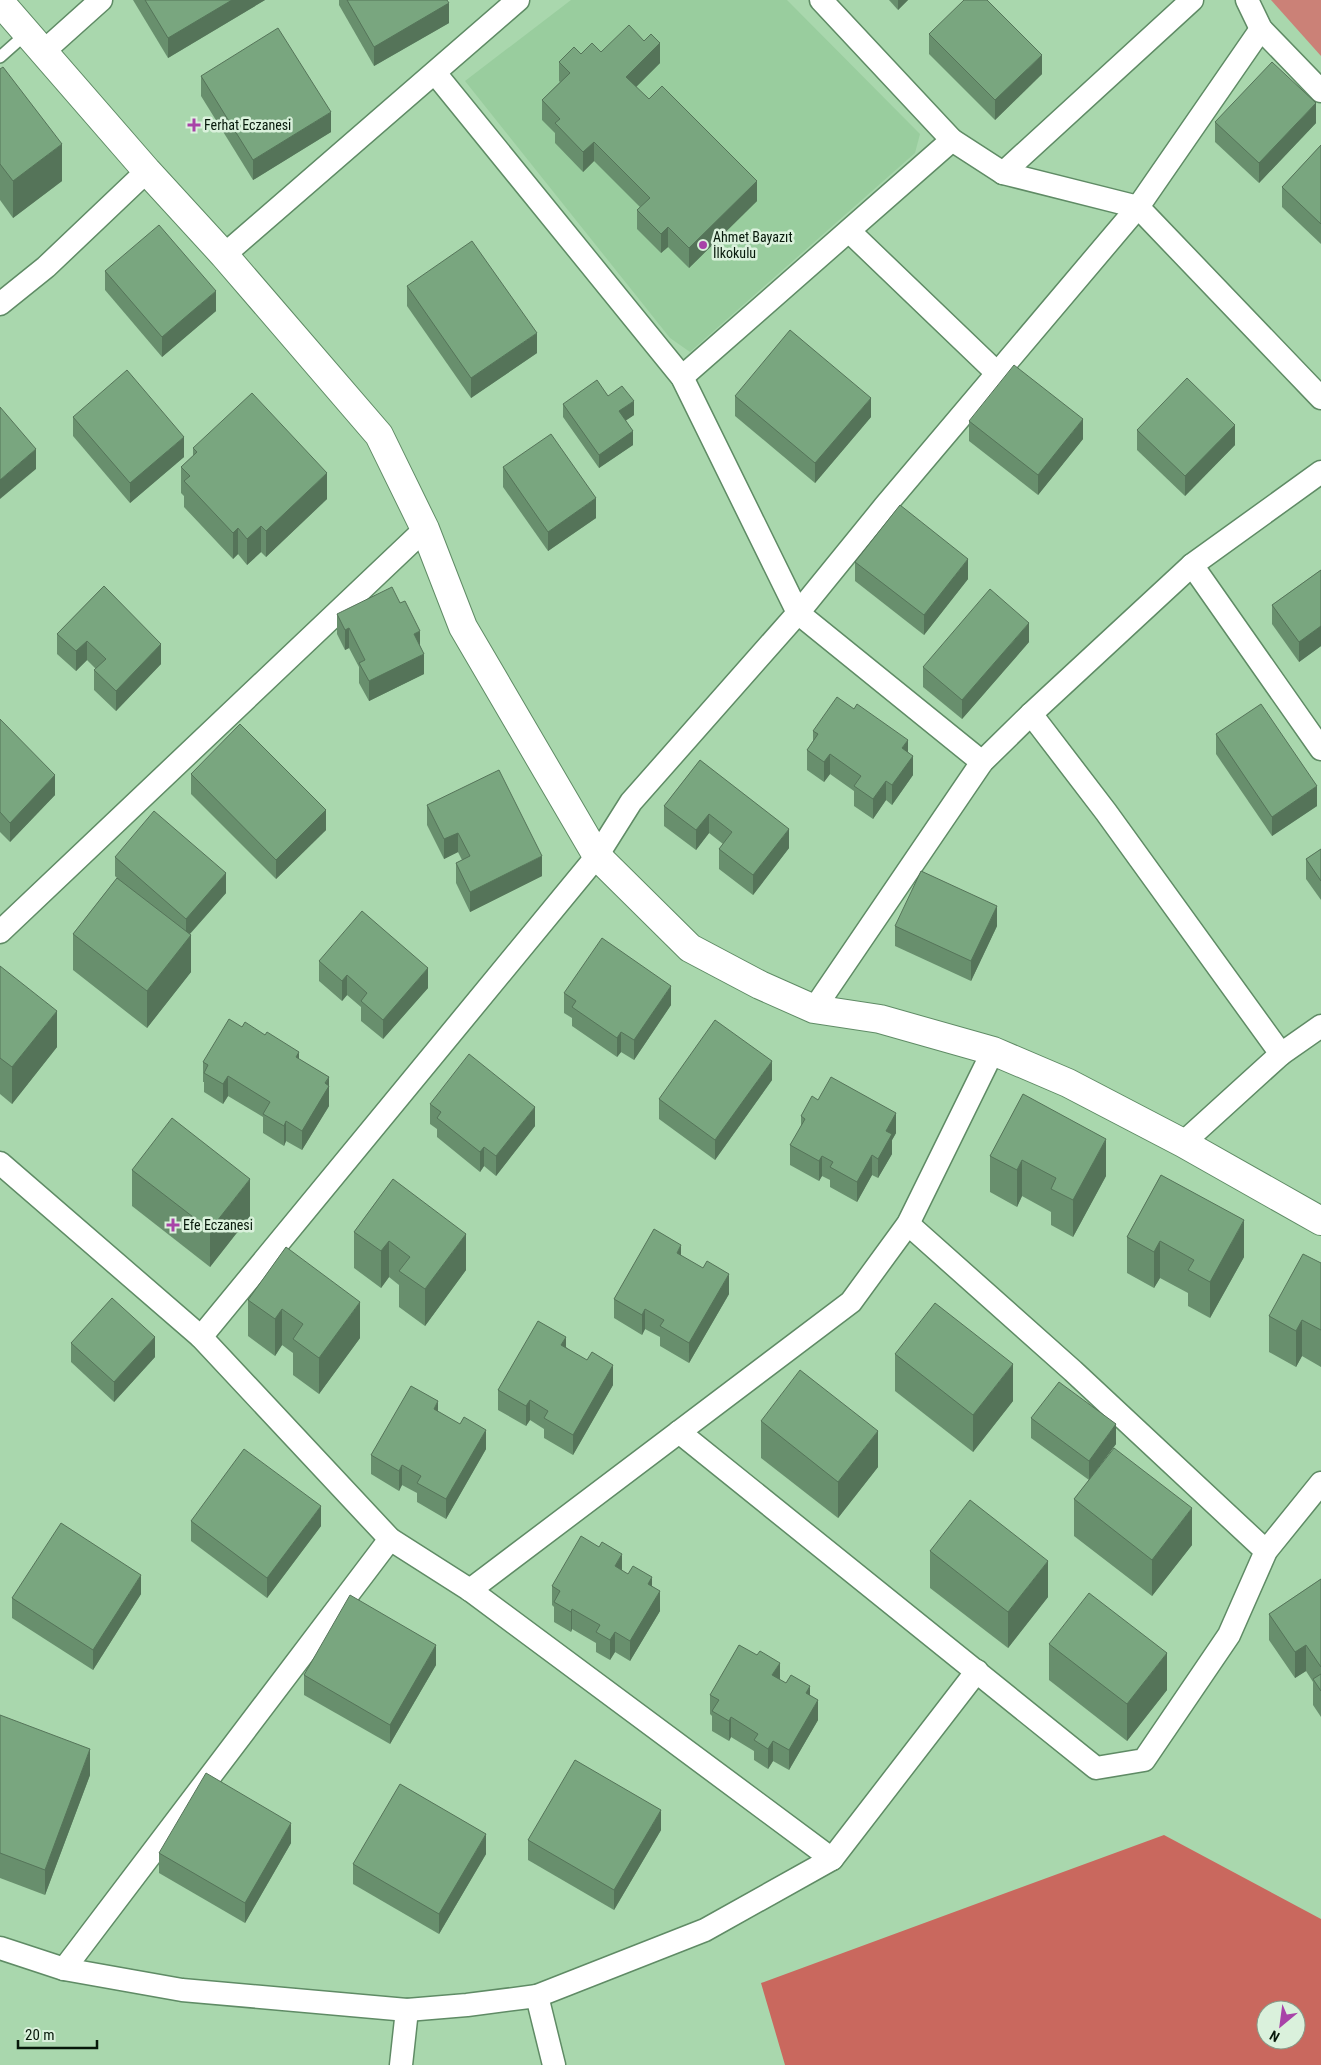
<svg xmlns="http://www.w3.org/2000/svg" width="1321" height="2065" font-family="'Roboto Condensed',sans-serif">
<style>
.built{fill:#99cd9e}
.green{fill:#cb8177}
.forest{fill:#c9685e;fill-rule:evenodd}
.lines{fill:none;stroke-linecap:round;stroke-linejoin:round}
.lane-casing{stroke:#5f8b65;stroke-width:14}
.street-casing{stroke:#5f8b65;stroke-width:25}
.secondary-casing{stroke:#5f8b65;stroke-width:30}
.lane{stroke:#fff;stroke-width:11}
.street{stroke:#fff;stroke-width:22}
.secondary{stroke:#fff;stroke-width:28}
.wall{fill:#688f6d}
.shaded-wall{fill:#557459}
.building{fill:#79a67f;stroke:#557459}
.poi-dot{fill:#a843a8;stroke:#daf1dc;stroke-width:2}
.labels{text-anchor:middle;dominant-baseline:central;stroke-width:5;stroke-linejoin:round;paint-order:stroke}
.poi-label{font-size:14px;fill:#07180a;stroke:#daf1dc;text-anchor:start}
</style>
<rect width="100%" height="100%" fill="#a9d7ad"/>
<polygon class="built" points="571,0 787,0 920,134 915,153 690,352 670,338 465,81"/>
<polygon class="green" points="1271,0 1321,0 1321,56"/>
<path class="forest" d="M1164 1835 1321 1919V2065H785L761 1983ZM1266 2010H1296V2040H1266Z"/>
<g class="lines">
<defs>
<polyline id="lane" points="0,57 27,33"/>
<g id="street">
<polyline points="821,0 952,140 1003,173 1138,207 1321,398"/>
<polyline points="1247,0 1261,29 1321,91"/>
<polyline points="43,52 101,0"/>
<polyline points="435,73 682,377 798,613 982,762"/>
<polyline points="1003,173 1192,0"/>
<polyline points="849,231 997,373"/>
<polyline points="224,255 518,0"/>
<polyline points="0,304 46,267 147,171"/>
<polyline points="682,377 952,140"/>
<polyline points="1192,565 1321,749"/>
<polyline points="1031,714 1106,812 1281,1054"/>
<polyline points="0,932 425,529"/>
<polyline points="814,1009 982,762 1031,714 1192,565 1321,472"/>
<polyline points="1183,1143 1281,1054 1321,1026"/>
<polyline points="0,1163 201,1337 390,1539 470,1590 832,1859"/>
<polyline points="908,1224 1073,1371 1266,1551"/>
<polyline points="201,1337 597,856 631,802 798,613 885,506 1138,207 1261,29"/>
<polyline points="679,1432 1096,1768 1144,1760 1229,1635 1266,1551 1321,1483"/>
<polyline points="470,1590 851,1302 908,1224 993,1051"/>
<polyline points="0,1948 64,1969 182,1990 407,2010 467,2005 537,1996 705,1930 832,1859 977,1671"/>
<polyline points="64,1969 390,1539"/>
<polyline points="537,1996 554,2065"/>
<polyline points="401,2065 407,2010"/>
</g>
<polyline id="secondary" points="0,2 147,171 224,255 379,435 425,529 463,627 597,856 690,948 760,985 814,1009 880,1019 993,1051 1068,1083 1183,1143 1321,1221"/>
</defs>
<use href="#lane" class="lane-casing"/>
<use href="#street" class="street-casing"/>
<use href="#secondary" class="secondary-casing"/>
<use href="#lane" class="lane"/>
<use href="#street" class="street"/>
<use href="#secondary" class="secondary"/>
</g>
<g class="wall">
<polygon points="133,0 265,0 168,58"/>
<polygon points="339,0 447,0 449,23 374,66 339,5"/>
<polygon points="889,0 908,0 898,10"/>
<polygon points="929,34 1042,74 995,120 929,54"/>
<polygon points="601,52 660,63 636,87 757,201 689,268 668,247 661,253 637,229 637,210 640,207 594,161 583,172 555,143 555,133 542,120 542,100 560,82 559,81 559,62 581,54"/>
<polygon points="0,69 62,181 13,218 0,200"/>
<polygon points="201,76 331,132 253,180 201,96"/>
<polygon points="1215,122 1316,123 1259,183 1215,142"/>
<polygon points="1321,145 1321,244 1282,207 1282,187"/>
<polygon points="105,271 216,311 162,357 105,290"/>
<polygon points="407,286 537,353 471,398 407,306"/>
<polygon points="608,396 634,415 625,421 633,445 599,468 563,417 563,404"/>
<polygon points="735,396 871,417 815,483 735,416"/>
<polygon points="73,417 184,457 130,503 73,436"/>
<polygon points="969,421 1083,439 1038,495 969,441"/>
<polygon points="1137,430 1235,445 1185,496 1137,450"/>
<polygon points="193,448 327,499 266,557 261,552 247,565 238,554 233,559 184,507 184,496 181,493 181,467 193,456"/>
<polygon points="503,467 596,518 548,551 503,487"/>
<polygon points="855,562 968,579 924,635 855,581"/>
<polygon points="1321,570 1321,646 1299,662 1272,624 1272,605"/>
<polygon points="104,586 161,664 116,711 94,690 94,670 96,669 87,660 76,671 57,654 57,634"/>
<polygon points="337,614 420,647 424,674 369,701 359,683 359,667 349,648 345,650 337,634"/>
<polygon points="1029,642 962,719 923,687 923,667"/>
<polygon points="0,719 55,795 10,842 0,832"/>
<polygon points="813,731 908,752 913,775 892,805 886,800 873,819 854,806 854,791 830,774 824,782 807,770 807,750 813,741"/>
<polygon points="1216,734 1317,806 1272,836 1216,754"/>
<polygon points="700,760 789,848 753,895 719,869 719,849 723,844 709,833 696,850 664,826 664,806"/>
<polygon points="191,774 326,830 276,879 191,794"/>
<polygon points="427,805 542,876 470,912 456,883 456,863 462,860 458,852 444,859 427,825"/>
<polygon points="1321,849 1321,900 1306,879 1306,859"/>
<polygon points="115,857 226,893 190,934 191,972 147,1028 73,970 73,934 117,878 115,876"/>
<polygon points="895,926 997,926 971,981 895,946"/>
<polygon points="319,961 428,988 383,1039 361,1021 361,1007 347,995 342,1001 319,981"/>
<polygon points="0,966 57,1047 12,1104 0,1094"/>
<polygon points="564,993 671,1005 634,1060 621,1052 617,1057 572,1026 572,1018 564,1013"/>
<polygon points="299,1059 329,1077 329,1106 302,1150 286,1141 284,1146 263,1133 263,1117 228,1096 223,1104 204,1092 204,1082 203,1082 203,1062"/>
<polygon points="772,1080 715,1160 659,1119 659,1099"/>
<polygon points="1023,1094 1106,1176 1073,1237 1051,1225 1051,1212 1022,1196 1017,1207 990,1192 990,1156"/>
<polygon points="818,1100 896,1133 892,1140 892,1154 878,1178 872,1175 857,1202 830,1187 830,1180 822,1176 819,1181 790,1165 790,1145 801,1127 801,1116"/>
<polygon points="430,1104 535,1126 496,1176 484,1166 480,1172 437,1137 437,1129 430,1124"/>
<polygon points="132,1170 250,1216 210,1267 132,1206"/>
<polygon points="1161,1175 1244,1257 1210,1318 1188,1306 1188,1293 1160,1278 1154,1288 1127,1273 1127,1237"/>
<polygon points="393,1179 466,1270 425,1326 399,1307 399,1285 389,1277 381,1288 354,1268 354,1232"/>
<polygon points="286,1247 360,1338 319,1394 293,1375 293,1353 282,1345 275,1356 248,1336 248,1300"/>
<polygon points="681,1256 729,1294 689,1363 660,1346 660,1337 645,1329 642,1335 614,1318 614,1299"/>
<polygon points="1321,1263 1321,1367 1302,1356 1296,1367 1269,1352 1269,1316"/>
<polygon points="71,1343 155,1357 114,1402 71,1362"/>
<polygon points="566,1347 613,1385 573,1455 544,1438 544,1429 530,1420 526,1426 498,1410 498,1390"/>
<polygon points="895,1354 1013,1401 973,1452 895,1391"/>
<polygon points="438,1412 486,1449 446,1519 417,1502 417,1493 402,1485 399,1491 371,1474 371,1455"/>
<polygon points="1031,1418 1116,1444 1093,1475 1192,1545 1152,1596 1074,1536 1074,1499 1089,1480 1031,1438"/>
<polygon points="761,1421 878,1467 838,1518 761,1458"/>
<polygon points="191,1521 321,1526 267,1598 191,1541"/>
<polygon points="930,1551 1048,1597 1008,1648 930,1588"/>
<polygon points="628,1574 652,1586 660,1611 630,1661 615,1652 610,1660 596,1652 596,1643 572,1629 571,1632 554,1622 554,1607 552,1605 552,1586"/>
<polygon points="1321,1579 1321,1717 1313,1705 1313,1682 1306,1671 1295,1678 1269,1640 1269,1614"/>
<polygon points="141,1594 93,1670 12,1618 12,1598"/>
<polygon points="1049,1644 1167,1690 1127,1741 1049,1680"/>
<polygon points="436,1665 390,1744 304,1695 304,1675"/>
<polygon points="780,1680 810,1695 818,1720 789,1770 773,1761 768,1769 754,1760 754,1751 731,1737 729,1741 712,1731 712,1716 710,1714 710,1695"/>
<polygon points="0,1715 90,1775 45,1895 0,1878"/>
<polygon points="661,1830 614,1910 528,1860 528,1840"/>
<polygon points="291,1843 245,1923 159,1873 159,1853"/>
<polygon points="486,1854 439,1934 353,1884 353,1864"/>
</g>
<g class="shaded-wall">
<polygon points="232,0 265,0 168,58 168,38"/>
<polygon points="898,0 908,0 898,10"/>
<polygon points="449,3 449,23 374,66 374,47"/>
<polygon points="660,43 660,63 626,97 626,77"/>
<polygon points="1042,55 1042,74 995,120 995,100"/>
<polygon points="1316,103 1316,123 1259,183 1259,163"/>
<polygon points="331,112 331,132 253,180 253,160"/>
<polygon points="594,142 594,161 583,172 583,152"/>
<polygon points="62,144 62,181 13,218 13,181"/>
<polygon points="757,181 757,201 689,268 689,248"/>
<polygon points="668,227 668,247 661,253 661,234"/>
<polygon points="216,291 216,311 162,357 162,337"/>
<polygon points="537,333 537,353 471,398 471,378"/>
<polygon points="871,398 871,417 815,483 815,463"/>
<polygon points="634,401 634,415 619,425 619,411"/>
<polygon points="1083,419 1083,439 1038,495 1038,475"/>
<polygon points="1235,425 1235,445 1185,496 1185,476"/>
<polygon points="633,431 633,445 599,468 599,455"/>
<polygon points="184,437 184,457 130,503 130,483"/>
<polygon points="36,449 36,469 0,499 0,480"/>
<polygon points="327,473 327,499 266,557 266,531"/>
<polygon points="596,498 596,518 548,551 548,532"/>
<polygon points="261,526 261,552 247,565 247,539"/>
<polygon points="238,528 238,554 233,559 233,533"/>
<polygon points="968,559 968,579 924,635 924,615"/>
<polygon points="1029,623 1029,642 962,719 962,700"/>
<polygon points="1321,626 1321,646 1299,662 1299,642"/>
<polygon points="349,628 349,648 345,650 345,630"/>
<polygon points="420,631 420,651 414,634"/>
<polygon points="87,641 87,660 76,671 76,651"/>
<polygon points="161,644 161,664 116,711 116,691"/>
<polygon points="424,654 424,674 369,701 369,681"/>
<polygon points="908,740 908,759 902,748"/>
<polygon points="830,754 830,774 824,782 824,762"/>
<polygon points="913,756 913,775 892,805 892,785"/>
<polygon points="55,775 55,795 10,842 10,823"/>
<polygon points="886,781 886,800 873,819 873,799"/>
<polygon points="1317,786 1317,806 1272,836 1272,817"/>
<polygon points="326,810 326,830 276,879 276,860"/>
<polygon points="709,814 709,833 696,850 696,830"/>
<polygon points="789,829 789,848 753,895 753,875"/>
<polygon points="458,833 458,852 444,859 444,839"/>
<polygon points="542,856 542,876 470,912 470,892"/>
<polygon points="226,873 226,893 186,938 186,919"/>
<polygon points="997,906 997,926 971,981 971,961"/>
<polygon points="191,935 191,972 147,1028 147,991"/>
<polygon points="428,968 428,988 383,1039 383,1020"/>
<polygon points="347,975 347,995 342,1001 342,981"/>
<polygon points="671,986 671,1005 634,1060 634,1040"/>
<polygon points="57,1011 57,1047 12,1104 12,1067"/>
<polygon points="621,1032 621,1052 617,1057 617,1038"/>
<polygon points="299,1052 299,1072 296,1057"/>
<polygon points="772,1061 772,1080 715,1160 715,1140"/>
<polygon points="228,1076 228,1096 223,1104 223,1084"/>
<polygon points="329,1077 329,1106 302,1150 302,1131"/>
<polygon points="535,1107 535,1126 496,1176 496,1156"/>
<polygon points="896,1113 896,1133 892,1140 892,1154 878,1178 878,1159 886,1131"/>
<polygon points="286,1121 286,1141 284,1146 284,1126"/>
<polygon points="1106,1139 1106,1176 1073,1237 1073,1200"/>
<polygon points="484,1147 484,1166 480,1172 480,1152"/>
<polygon points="872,1155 872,1175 857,1202 857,1182"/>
<polygon points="822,1156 822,1176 819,1181 819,1161"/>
<polygon points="1022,1160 1022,1196 1017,1207 1017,1170"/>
<polygon points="250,1179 250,1216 210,1267 210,1230"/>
<polygon points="1244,1220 1244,1257 1210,1318 1210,1282"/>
<polygon points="466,1234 466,1270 425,1326 425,1289"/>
<polygon points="389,1241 389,1277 381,1288 381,1251"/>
<polygon points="1160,1241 1160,1278 1154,1288 1154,1252"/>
<polygon points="681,1245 681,1265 677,1253"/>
<polygon points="729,1274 729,1294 689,1363 689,1343"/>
<polygon points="360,1302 360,1338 319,1394 319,1358"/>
<polygon points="282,1309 282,1345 275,1356 275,1319"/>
<polygon points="645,1309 645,1329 642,1335 642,1315"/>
<polygon points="1302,1320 1302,1356 1296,1367 1296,1331"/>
<polygon points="155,1337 155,1357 114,1402 114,1382"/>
<polygon points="566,1337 566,1357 561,1345"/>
<polygon points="1013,1364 1013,1401 973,1452 973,1415"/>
<polygon points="613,1365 613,1385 573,1455 573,1435"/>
<polygon points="530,1400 530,1420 526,1426 526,1406"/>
<polygon points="438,1401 438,1421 434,1409"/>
<polygon points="1116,1424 1116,1444 1089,1480 1089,1461"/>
<polygon points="486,1430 486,1449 446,1519 446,1499"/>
<polygon points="878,1431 878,1467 838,1518 838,1482"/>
<polygon points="402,1465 402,1485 399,1491 399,1471"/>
<polygon points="321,1506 321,1526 267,1598 267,1578"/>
<polygon points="1192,1508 1192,1545 1152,1596 1152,1560"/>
<polygon points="622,1554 622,1574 615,1566"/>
<polygon points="1048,1561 1048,1597 1008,1648 1008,1612"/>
<polygon points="141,1575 141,1594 93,1670 93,1650"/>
<polygon points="652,1577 652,1597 648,1584"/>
<polygon points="660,1591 660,1611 630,1661 630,1641"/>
<polygon points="572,1609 572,1629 571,1632 571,1612"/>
<polygon points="615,1632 615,1652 610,1660 610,1640"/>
<polygon points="436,1645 436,1665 390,1744 390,1725"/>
<polygon points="1306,1645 1306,1671 1295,1678 1295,1652"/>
<polygon points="1167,1653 1167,1690 1127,1741 1127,1704"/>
<polygon points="780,1663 780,1682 772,1675"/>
<polygon points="810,1686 810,1705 806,1693"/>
<polygon points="818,1700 818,1720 789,1770 789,1750"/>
<polygon points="731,1717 731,1737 729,1741 729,1721"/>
<polygon points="773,1741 773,1761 768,1769 768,1749"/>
<polygon points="90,1749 90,1775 45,1895 45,1870"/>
<polygon points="661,1810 661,1830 614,1910 614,1890"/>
<polygon points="291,1823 291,1843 245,1923 245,1903"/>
<polygon points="486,1834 486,1854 439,1934 439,1914"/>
</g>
<g class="building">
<polygon points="145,0 232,0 168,38"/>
<polygon points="347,0 447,0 449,3 374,47"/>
<polygon points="964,0 987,0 1042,55 995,100 929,34"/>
<polygon points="629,25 644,41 651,34 660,43 626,77 649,99 662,86 757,181 689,248 668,227 661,234 637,210 650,198 594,142 583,152 555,123 560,119 542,100 570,73 559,62 574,47 581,54 592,43 601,52"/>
<polygon points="278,28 331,112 253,160 201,76"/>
<polygon points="1272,62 1316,103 1259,163 1215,122"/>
<polygon points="3,67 62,144 13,181 0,164 0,69"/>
<polygon points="1321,145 1321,224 1282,187"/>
<polygon points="159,225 216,291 162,337 105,271"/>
<polygon points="472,241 537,333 471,378 407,286"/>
<polygon points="790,330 871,398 815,463 735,396"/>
<polygon points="1014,365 1083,419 1038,475 969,421"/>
<polygon points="127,370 184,437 130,483 73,417"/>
<polygon points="1187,378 1235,425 1185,476 1137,430"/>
<polygon points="597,380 608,396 622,386 634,401 619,411 633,431 599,455 563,404"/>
<polygon points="252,393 327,473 266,531 261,526 247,539 238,528 233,533 184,481 190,476 181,467 197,452 193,448"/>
<polygon points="0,407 36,449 0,480"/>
<polygon points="551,434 596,498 548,532 503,467"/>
<polygon points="900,505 968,559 924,615 855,562"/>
<polygon points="1321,570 1321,626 1299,642 1272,605"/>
<polygon points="104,586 161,644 116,691 94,670 106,659 87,641 76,651 57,634"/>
<polygon points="392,587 400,603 405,601 420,631 414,634 424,654 369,681 359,663 365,660 349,628 345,630 337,614"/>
<polygon points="990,589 1029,623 962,700 923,667"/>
<polygon points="837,697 854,709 857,704 908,740 902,748 913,756 892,785 886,781 873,799 854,786 861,776 830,754 824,762 807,750 818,734 813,731"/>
<polygon points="1261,704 1317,786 1272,817 1216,734"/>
<polygon points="0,719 55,775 10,823 0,812"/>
<polygon points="240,724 326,810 276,860 191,774"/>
<polygon points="700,760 789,829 753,875 719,849 732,832 709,814 696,830 664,806"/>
<polygon points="499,770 542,856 470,892 456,863 470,856 458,833 444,839 427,805"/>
<polygon points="154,811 226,873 186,919 115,857"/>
<polygon points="1321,849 1321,881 1306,859"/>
<polygon points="921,871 997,906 971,961 895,926"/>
<polygon points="117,878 191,935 147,991 73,934"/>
<polygon points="362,911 428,968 383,1020 361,1001 367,993 347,975 342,981 319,961"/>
<polygon points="602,938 671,986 634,1040 621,1032 617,1038 572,1007 576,1001 564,993"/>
<polygon points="0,966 57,1011 12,1067 0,1058"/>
<polygon points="229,1019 242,1027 245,1022 265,1035 267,1032 299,1052 296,1057 329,1077 325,1083 329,1086 302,1131 286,1121 284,1126 263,1114 270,1102 228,1076 223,1084 204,1073 208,1065 203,1062"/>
<polygon points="715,1020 772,1061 715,1140 659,1099"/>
<polygon points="469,1054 535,1107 496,1156 484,1147 480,1152 437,1118 441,1112 430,1104"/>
<polygon points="831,1077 896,1113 886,1131 892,1134 878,1159 872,1155 857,1182 830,1167 833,1162 822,1156 819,1161 790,1145 805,1119 801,1116 812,1096 818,1100"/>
<polygon points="1023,1094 1106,1139 1073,1200 1051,1189 1056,1178 1022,1160 1017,1170 990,1156"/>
<polygon points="172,1118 250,1179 210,1230 132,1170"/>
<polygon points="1161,1175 1244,1220 1210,1282 1188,1270 1194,1260 1160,1241 1154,1252 1127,1237"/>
<polygon points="393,1179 466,1234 425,1289 399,1271 410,1257 389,1241 381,1251 354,1232"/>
<polygon points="654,1229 681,1245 677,1253 703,1268 707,1261 729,1274 689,1343 660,1326 664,1320 645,1309 642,1315 614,1299"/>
<polygon points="286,1247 360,1302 319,1358 293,1339 303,1324 282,1309 275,1319 248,1300"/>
<polygon points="1303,1254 1321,1263 1321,1330 1302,1320 1296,1331 1269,1316"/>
<polygon points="112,1298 155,1337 114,1382 71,1343"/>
<polygon points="935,1303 1013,1364 973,1415 895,1354"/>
<polygon points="538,1321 566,1337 561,1345 587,1360 592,1352 613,1365 573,1435 544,1418 548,1411 530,1400 526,1406 498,1390"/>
<polygon points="800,1370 878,1431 838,1482 761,1421"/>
<polygon points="1059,1382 1116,1424 1089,1461 1031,1418"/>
<polygon points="411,1386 438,1401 434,1409 460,1424 464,1417 486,1430 446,1499 417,1483 421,1476 402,1465 399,1471 371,1455"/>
<polygon points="1114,1448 1192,1508 1152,1560 1074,1499"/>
<polygon points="244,1449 321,1506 267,1578 191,1521"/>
<polygon points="970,1500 1048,1561 1008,1612 930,1551"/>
<polygon points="61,1523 141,1575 93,1650 12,1598"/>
<polygon points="581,1536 599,1547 602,1542 622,1554 615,1566 628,1574 633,1566 652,1577 648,1584 660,1591 630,1641 615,1632 610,1640 596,1632 600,1625 572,1609 571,1612 554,1602 560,1591 552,1586"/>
<polygon points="1321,1579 1321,1667 1306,1645 1295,1652 1269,1614"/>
<polygon points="1089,1593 1167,1653 1127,1704 1049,1644"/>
<polygon points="350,1595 436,1645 390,1725 304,1675"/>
<polygon points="739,1645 757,1655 760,1651 780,1663 772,1675 786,1683 791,1675 810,1686 806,1693 818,1700 789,1750 773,1741 768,1749 754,1740 758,1734 731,1717 729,1721 712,1711 719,1700 710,1695"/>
<polygon points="1321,1674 1321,1691 1313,1679"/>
<polygon points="0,1715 90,1749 45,1870 0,1853"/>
<polygon points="575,1760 661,1810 614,1890 528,1840"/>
<polygon points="206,1773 291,1823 245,1903 159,1853"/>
<polygon points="400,1784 486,1834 439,1914 353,1864"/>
</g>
<g class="poi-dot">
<path d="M191.5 117.5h5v5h5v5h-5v5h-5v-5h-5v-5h5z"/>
<circle cx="703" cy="245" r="5"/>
<path d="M170.5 1217.5h5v5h5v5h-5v5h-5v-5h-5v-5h5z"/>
</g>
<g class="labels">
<g class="poi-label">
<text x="204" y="125">Ferhat Eczanesi</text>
<text x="713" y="237">Ahmet Bayazıt<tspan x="713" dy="16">İlkokulu</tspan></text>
<text x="183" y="1225">Efe Eczanesi</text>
</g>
</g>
<g transform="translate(1281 2025) rotate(209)"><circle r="24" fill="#daf1dc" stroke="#869a88"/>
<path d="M0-4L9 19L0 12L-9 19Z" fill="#a843a8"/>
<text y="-8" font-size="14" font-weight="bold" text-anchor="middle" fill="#07180a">N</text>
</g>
<path d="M18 2040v8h79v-8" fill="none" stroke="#07180a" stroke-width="2.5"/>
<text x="25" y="2040" font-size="15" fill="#07180a" stroke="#daf1dc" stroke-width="4" paint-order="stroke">20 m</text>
</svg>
